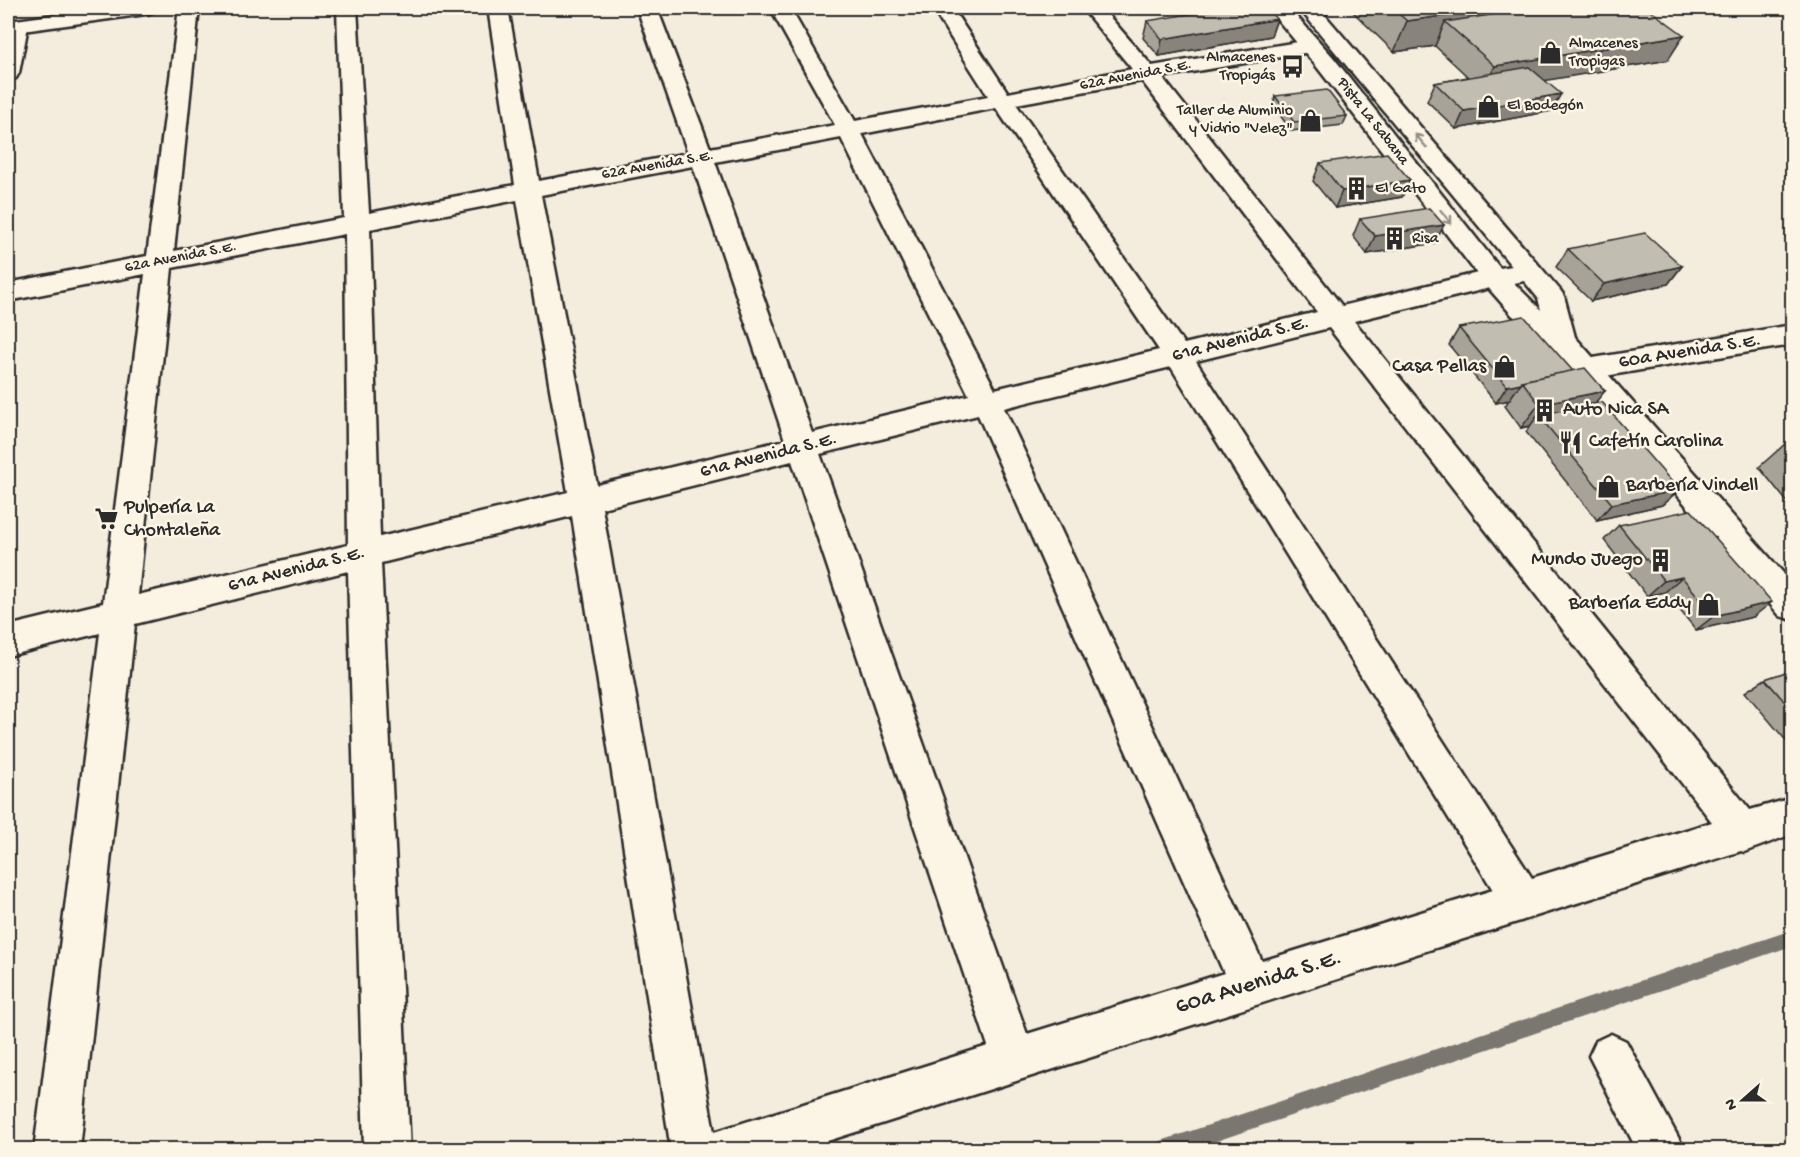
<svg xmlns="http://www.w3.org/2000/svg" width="1800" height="1157" font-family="'Gochi Hand',sans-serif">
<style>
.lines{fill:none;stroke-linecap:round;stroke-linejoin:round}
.stream{fill:#7a7771;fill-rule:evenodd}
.street-casing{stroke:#2b2b2b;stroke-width:5}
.secondary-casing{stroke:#2b2b2b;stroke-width:5}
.primary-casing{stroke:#2b2b2b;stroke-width:5}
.street{fill:#fcf5e5;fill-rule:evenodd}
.secondary{fill:#fcf5e5;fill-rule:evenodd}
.primary{fill:#fcf5e5;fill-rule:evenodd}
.wall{fill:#a7a398;stroke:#2b2b2b;stroke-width:1.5}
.shaded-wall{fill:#88847c;stroke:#2b2b2b;stroke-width:1.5}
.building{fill:#c2bdb1;stroke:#2b2b2b;stroke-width:1.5}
.oneway{stroke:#949088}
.labels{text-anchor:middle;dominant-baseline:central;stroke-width:5;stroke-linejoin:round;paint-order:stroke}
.far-poi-label{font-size:16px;fill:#2b2b2b;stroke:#fcf5e5;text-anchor:start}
.far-street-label{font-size:16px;fill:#2b2b2b;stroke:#fcf5e5}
.street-label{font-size:20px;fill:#2b2b2b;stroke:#fcf5e5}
.poi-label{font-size:20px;fill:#2b2b2b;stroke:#fcf5e5;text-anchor:start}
.near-street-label{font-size:24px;fill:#2b2b2b;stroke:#fcf5e5}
</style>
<rect width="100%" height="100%" fill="#f4edde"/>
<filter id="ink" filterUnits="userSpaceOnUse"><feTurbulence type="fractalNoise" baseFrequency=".0167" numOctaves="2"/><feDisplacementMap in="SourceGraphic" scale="12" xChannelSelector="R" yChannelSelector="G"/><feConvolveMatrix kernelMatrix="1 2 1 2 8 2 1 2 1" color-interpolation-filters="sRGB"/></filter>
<g filter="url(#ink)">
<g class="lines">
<polygon class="stream" points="1786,932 1792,933 1792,949 1786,948 1190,1150 1152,1150 1154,1143 1161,1141"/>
<defs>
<g id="street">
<path d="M179 8H199L174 251 344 218 337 8H357L369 213 515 185 488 8H508L539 181 688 153 637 8H657L710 148 835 125 770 8H790L855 121 988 96 932 8H952L1008 93 1132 69 1082 8H1102L1152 66 1310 40 1317 42 1321 46 1317 50 1310 52 1162 77 1342 306 1494 269 1530 263 1539 266 1543 272 1539 278 1494 287 1354 321 1750 810 1792 798V834L1744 852 1741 851 799 1150H671L572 516 381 563 410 1150H364L348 571 135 624 80 1150H34L100 633 8 656V626L103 603 145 274 8 301V283L147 256ZM1142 81 1317 312 1184 344 1016 104ZM996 108 1159 350 995 389 862 134ZM841 138 969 395 812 433 715 162ZM693 166 785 440 597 485 541 195ZM517 200 568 492 380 537 370 229ZM345 234 348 545 138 595 172 268ZM1329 328 1712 822 1532 878 1196 361ZM1171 367 1493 890 1262 961 1004 408ZM978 415 1224 973 1027 1034 820 454ZM792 461 988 1046 714 1132 602 508Z"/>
<polygon points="18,20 25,22 28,26 19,73 16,78 8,80 8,27 11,22"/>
<polygon points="1792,325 1792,345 1587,379 1577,376 1573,369 1577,362 1587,359"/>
<polygon points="1611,1034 1626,1041 1685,1150 1637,1150 1589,1056 1596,1041"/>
</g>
<polygon id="secondary" points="105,8 156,8 153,12 146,14 8,33 8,21"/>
<polygon id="primary" points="1268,8 1289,8 1333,57 1503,272 1541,310 1538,298 1299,8 1319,8 1560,290 1564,296 1575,337 1792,583 1792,620 1780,616 1552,347 1512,315 1485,284 1317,67"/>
</defs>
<use href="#street" class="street-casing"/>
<use href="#secondary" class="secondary-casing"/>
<use href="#primary" class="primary-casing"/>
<use href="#street" class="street"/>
<use href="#secondary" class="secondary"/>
<use href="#primary" class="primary"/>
</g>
<g class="wall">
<polygon points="1349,8 1499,8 1496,14 1668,60 1545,80 1551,111 1456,129 1427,101 1435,83 1468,77 1435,46 1394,52"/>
<polygon points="1277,19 1271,36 1159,56 1143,38 1147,21"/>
<polygon points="1275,96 1347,116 1343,125 1291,131 1273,105"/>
<polygon points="1320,163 1410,180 1402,197 1335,208 1313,181"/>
<polygon points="1360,219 1435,243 1367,254 1353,236"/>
<polygon points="1568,249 1682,266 1668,284 1591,301 1556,267"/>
<polygon points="1459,328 1595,403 1679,490 1662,505 1597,520 1526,432 1530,426 1521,428 1505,406 1509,400 1496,403 1449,345"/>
<polygon points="1792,443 1792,508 1759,467 1785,444"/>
<polygon points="1619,525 1753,617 1696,630 1665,592 1647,596 1604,540"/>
<polygon points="1792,670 1792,742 1788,743 1745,692 1765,679"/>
</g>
<g class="shaded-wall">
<polygon points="1499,8 1484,38 1445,22 1435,46 1394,52 1407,21"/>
<polygon points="1277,19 1271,36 1159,56 1162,39"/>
<polygon points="1684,35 1668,60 1483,91 1495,66"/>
<polygon points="1561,94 1551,111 1456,129 1464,111"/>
<polygon points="1410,180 1402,197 1335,208 1342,191"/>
<polygon points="1444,225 1435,243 1367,254 1375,236"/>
<polygon points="1682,266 1668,284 1591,301 1604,284"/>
<polygon points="1521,383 1509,400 1496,403 1507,386"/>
<polygon points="1605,391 1585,415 1538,415 1530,426 1521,428 1539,404"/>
<polygon points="1679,490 1662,505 1597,520 1612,504"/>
<polygon points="1682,577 1665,592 1647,596 1664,581"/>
<polygon points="1772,602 1753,617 1696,630 1714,616"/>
</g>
<g class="building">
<polygon points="1225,8 1264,8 1277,19 1162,39 1147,21"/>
<polygon points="1392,8 1499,8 1407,21"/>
<polygon points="1536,8 1647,8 1684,35 1495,66 1445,22"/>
<polygon points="1529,67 1561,94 1464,111 1435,83"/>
<polygon points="1327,90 1347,116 1294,122 1275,96"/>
<polygon points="1387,153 1410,180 1342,191 1320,163"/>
<polygon points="1429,208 1444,225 1375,236 1360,219"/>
<polygon points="1645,233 1682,266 1604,284 1568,249"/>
<polygon points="1524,316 1573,371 1522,381 1521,383 1507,386 1459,328"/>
<polygon points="1585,368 1605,391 1539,404 1522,381"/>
<polygon points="1602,402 1679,490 1612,504 1538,415"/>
<polygon points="1792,443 1792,453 1785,444"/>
<polygon points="1691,510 1772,602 1714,616 1682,577 1664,581 1619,525"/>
<polygon points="1792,670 1792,710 1765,679"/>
</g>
<defs><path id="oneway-shaft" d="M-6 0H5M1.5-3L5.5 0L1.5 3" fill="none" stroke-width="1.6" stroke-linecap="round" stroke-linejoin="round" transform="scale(1.5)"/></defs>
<g class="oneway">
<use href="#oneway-shaft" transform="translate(1421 141) rotate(-130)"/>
<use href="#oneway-shaft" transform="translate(1446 217) rotate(52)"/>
</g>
</g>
<defs>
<symbol id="shop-bare" viewBox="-9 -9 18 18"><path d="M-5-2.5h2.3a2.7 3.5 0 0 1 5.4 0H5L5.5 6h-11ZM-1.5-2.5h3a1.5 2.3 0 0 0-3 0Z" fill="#2b2b2b" stroke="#fcf5e5" stroke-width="2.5" paint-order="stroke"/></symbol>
<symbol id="bus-bare" viewBox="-9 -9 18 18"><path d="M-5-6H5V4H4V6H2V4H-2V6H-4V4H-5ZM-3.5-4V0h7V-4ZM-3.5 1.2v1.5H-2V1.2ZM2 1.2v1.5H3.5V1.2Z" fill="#2b2b2b" stroke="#fcf5e5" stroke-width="2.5" paint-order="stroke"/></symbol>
<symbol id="building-bare" viewBox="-9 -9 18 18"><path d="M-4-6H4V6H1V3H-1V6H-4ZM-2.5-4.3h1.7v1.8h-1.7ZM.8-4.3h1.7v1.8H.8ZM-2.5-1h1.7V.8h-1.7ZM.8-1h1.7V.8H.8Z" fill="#2b2b2b" stroke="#fcf5e5" stroke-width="2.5" paint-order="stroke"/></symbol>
<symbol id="restaurant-bare" viewBox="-9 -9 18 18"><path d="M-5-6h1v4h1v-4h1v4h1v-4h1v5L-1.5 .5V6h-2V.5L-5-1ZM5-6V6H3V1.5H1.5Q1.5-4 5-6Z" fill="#2b2b2b" stroke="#fcf5e5" stroke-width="2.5" paint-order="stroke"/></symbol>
<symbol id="supermarket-bare" viewBox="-9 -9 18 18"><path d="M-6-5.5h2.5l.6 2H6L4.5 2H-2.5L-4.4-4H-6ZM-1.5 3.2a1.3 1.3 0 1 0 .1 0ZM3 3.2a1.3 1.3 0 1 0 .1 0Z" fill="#2b2b2b" stroke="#fcf5e5" stroke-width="2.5" paint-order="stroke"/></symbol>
</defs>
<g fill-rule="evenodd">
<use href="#shop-bare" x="1534" y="36" width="33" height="33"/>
<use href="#bus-bare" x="1276" y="50" width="33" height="33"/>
<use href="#shop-bare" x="1472" y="90" width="33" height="33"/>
<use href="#shop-bare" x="1294" y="104" width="33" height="33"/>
<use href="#building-bare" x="1340" y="172" width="33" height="33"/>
<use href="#building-bare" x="1378" y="222" width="33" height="33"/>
<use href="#shop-bare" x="1488" y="350" width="33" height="33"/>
<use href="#building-bare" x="1528" y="394" width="33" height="33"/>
<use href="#restaurant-bare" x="1554" y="426" width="33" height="33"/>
<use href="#shop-bare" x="1592" y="470" width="33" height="33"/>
<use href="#supermarket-bare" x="90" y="502" width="33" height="33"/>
<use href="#building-bare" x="1644" y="544" width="33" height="33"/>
<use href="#shop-bare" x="1692" y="588" width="33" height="33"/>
</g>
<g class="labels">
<g class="far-poi-label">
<text x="1569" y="44">Almacenes<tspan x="1569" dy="18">Tropigas</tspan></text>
<text x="1275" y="58" text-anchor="end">Almacenes<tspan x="1275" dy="18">Tropigás</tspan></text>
<text x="1507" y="106">El Bodegón</text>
<text x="1293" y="111" text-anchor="end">Taller de Aluminio<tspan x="1293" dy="18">y Vidrio "Velez"</tspan></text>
<text x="1375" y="189">El Gato</text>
<text x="1412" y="239">Risa</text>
</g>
<g class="far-street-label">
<text transform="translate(1136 76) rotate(-11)">62a Avenida S.E.</text>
<text transform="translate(1372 122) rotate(52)">Pista La Sabana</text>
<text transform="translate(658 166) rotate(-10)">62a Avenida S.E.</text>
<text transform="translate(181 258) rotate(-11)">62a Avenida S.E.</text>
</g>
<g class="street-label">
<text transform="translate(1241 340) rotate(-14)">61a Avenida S.E.</text>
<text transform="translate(1690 352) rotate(-9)">60a Avenida S.E.</text>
<text transform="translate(769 456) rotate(-14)">61a Avenida S.E.</text>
<text transform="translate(297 570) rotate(-14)">61a Avenida S.E.</text>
</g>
<g class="poi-label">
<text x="1486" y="367" text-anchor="end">Casa Pellas</text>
<text x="1563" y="410">Auto Nica SA</text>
<text x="1589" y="442">Cafetín Carolina</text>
<text x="1626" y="486">Barbería Vindell</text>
<text x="124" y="508">Pulpería La<tspan x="124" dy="23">Chontaleña</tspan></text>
<text x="1643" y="560" text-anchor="end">Mundo Juego</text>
<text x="1691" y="604" text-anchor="end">Barbería Eddy</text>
</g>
<g class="near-street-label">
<text transform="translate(1259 983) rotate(-17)">60a Avenida S.E.</text>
</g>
</g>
<rect width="1800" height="1157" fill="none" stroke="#fcf5e5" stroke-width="30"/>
<rect x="15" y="15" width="1770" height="1127" fill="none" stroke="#2b2b2b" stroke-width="2" filter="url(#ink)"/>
<g transform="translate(1743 1100) rotate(249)" stroke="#fcf5e5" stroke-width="4.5" paint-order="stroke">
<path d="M0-4.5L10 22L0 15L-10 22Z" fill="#2b2b2b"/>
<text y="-9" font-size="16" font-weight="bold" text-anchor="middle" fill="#2b2b2b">N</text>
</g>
</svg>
